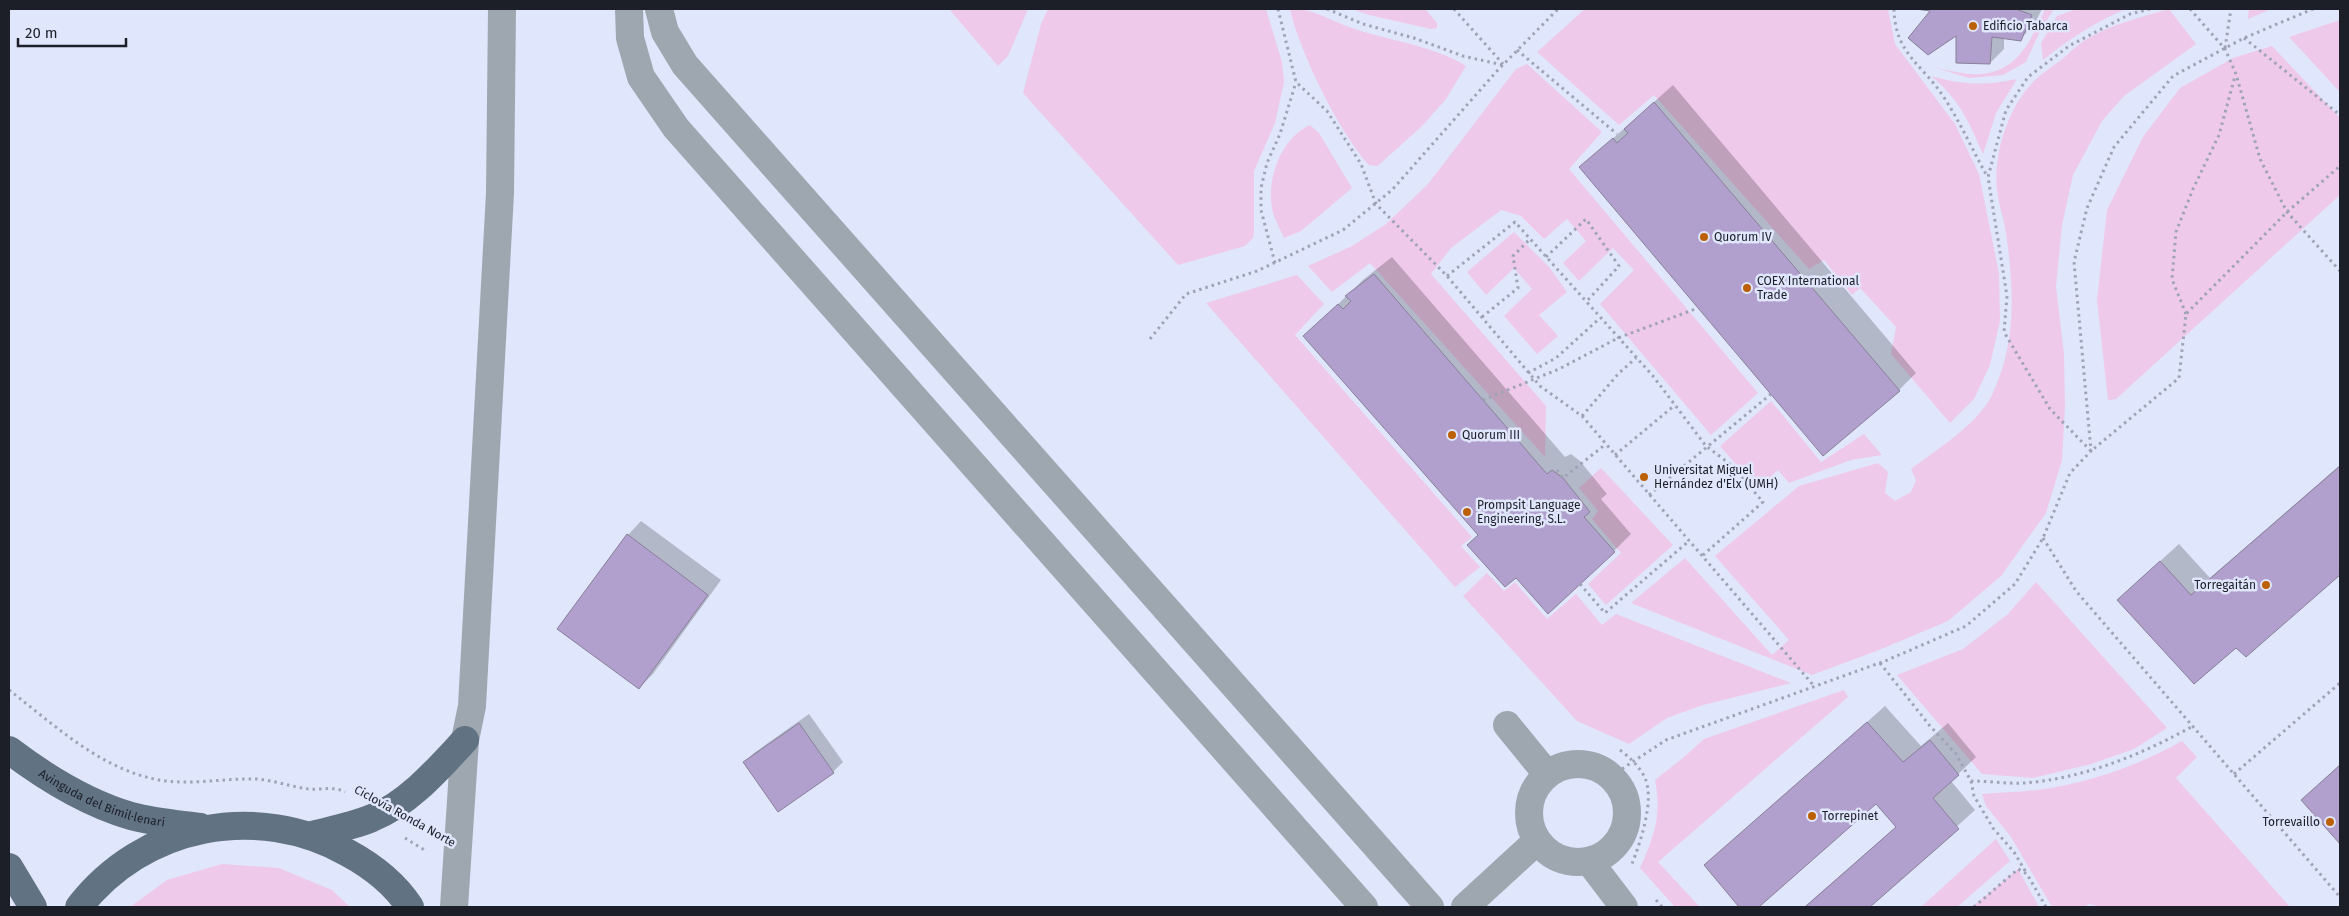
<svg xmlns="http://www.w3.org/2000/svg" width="2349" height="916" font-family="'Fira Sans',sans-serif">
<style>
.green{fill:#efc9ea}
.shadow{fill:#0003}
.building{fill:#b19fcd;stroke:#898099}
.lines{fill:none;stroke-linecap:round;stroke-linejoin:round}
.path{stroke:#9ea3b5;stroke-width:3;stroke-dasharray:2.5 4;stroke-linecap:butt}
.minor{stroke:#9ea7b0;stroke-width:28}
.major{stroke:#617282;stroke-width:28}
.poi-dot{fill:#bb6004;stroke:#e0e6fc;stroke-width:2}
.labels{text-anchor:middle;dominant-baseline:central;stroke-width:5;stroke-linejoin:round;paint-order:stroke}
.poi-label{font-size:12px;fill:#1c1e28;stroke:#e0e6fc;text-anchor:start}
.street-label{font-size:12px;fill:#1c1e28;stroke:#e0e6fc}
</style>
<rect width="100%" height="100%" fill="#e0e6fc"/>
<g class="green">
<polygon points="949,9 1028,9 1008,56 998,66"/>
<polygon points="1048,9 1266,9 1282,62 1284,82 1275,123 1254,171 1254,231 1253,238 1245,246 1178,265 1023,93 1041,24"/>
<path d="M1290 9C1310 7 1333 22 1352 28 1389 41 1432 45 1466 66L1446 99 1422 126 1381 163 1377 166 1369 165C1339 132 1300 53 1290 9Z"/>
<polygon points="1352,9 1425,9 1437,23 1437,28 1431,29 1369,15"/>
<polygon points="1585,9 1888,9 1895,44 1955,124 1979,174 1999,273 2000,321 1990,365 1974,399 1950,423 1891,354 1896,327 1860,288 1852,295 1824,260 1809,269 1654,95 1619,125 1537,52"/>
<path d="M2045 9H2054L2041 29 2026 62 2003 75 1969 78 1933 67C1945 70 1959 73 1971 74 2015 77 2030 43 2045 9Z"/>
<path d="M2077 9H2126C2095 22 2069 39 2043 60L2041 43 2057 16Z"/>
<path d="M2169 9 2196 44 2124 96 2102 121 2073 175 2062 225 2056 287 2064 354 2065 405 2062 460 2046 513 2001 576 1948 621 1879 650 1812 675 1631 603 1685 558 1772 655 1789 640 1715 556 1799 486 1878 463 1888 472 1885 493 1895 501 1911 492 1916 480 1911 469C1936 450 1978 424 1992 395 2017 342 2014 290 2006 233 2004 218 1998 204 1997 189 1993 153 2009 106 2034 81 2042 73 2052 67 2061 60 2070 53 2078 44 2087 39 2112 24 2142 17 2169 9Z"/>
<polygon points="2249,9 2271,9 2248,19"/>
<polygon points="2340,20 2340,92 2289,37"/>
<polygon points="2272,46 2340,118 2340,195 2116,399 2108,400 2097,300 2107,210 2143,137 2180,88 2233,58"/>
<polygon points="1527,64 1602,132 1569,169 1758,393 1711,435 1600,304 1634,270 1613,248 1579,281 1563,263 1586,241 1567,219 1544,239 1521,216 1501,210 1451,248 1431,274 1546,406 1545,457 1370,263 1332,292 1308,266 1352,246 1386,224 1428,184 1516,69"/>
<path d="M1931 76C1963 85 1984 86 2017 79L1996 113 1983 154C1968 120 1960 100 1931 76Z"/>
<path d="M1310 125 1319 133 1352 188 1301 231 1284 238C1281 231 1277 224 1274 216 1264 185 1279 139 1310 125Z"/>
<polygon points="1514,232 1549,267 1567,292 1539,315 1558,336 1537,354 1504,316 1532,289 1514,268 1486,295 1467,272"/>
<polygon points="1297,275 1324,304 1295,335 1472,537 1461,546 1480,567 1455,587 1206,303"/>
<polygon points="1771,401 1821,462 1864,434 1882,455 1851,460 1789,483 1778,470 1757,489 1720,446"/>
<polygon points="1601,468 1673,545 1606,605 1588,584 1621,553 1592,519 1598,511 1579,488"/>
<polygon points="1487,573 1504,591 1515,582 1547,619 1576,594 1602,625 1616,614 1791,683 1703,705 1667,718 1629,744 1577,721 1463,596"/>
<polygon points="2036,582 2167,728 2134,749 2091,764 2033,778 1982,774 1897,675 1963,649 2008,614"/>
<path d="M1844 690 1848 697 1658 862 1700 907H1675L1640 868C1654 836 1662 816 1655 780L1684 757 1704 739Z"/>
<path d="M2182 741 2197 757 2176 778 2290 907H2101L2089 904 2084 907H2052L2011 837 1986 806 1982 794C2007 792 2032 792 2056 787 2100 779 2143 763 2182 741Z"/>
<polygon points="1996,839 2010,861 1957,907 1921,907"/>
<polygon points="222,864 279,868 332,890 350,907 130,907 167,880"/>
<polygon points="2018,869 2039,907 1972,907"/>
</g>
<g class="shadow">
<polygon points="1923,9 2042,9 2034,25 2020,39 2004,37 2004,49 1990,63 1932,10"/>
<polygon points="1673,85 1916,373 1899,390 1581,167"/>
<polygon points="1392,257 1565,457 1571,454 1580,461 1607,494 1601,499 1631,534 1614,551 1479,535 1305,336 1364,279"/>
<polygon points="2340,465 2340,574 2246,655 2236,646 2136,583 2179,544 2210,578"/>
<polygon points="641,521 721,580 653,674 639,688 628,535"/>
<polygon points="1885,706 1921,746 1948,723 1976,757 1951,781 1975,810 1868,907 1804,907 1897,826 1876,802 1757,907 1741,907 1706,865"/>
<polygon points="809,714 843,762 833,772 778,810 744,763 754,753"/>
<polygon points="2340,764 2340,842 2303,800"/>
</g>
<g class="building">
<polygon points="1916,9 2016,9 2032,15 2021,41 1992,37 1990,64 1956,63 1956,36 1928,55 1908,38 1930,11"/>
<polygon points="1654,102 1900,391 1823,456 1579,167 1613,138 1617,143 1628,133 1624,129"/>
<polygon points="1374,274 1547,474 1552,470 1563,478 1590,512 1584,517 1615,552 1548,614 1516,578 1505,587 1467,545 1478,535 1303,336 1338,304 1343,309 1351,301 1345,296"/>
<polygon points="2340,466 2340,575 2246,657 2236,648 2194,684 2117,600 2160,561 2191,595"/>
<polygon points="627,534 708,595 639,689 557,629"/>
<polygon points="1867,722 1903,762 1930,740 1959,775 1933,798 1959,829 1870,907 1805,907 1896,827 1876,804 1759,907 1739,907 1704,865"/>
<polygon points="799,723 834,773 778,812 743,762"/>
<polygon points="2339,766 2340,768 2340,844 2301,800"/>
</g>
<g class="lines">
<g class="path">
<polyline points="1278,9 1296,82 1327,111 1361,164 1376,204 1447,276 1540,386 1582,416 1814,686"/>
<polyline points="1327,9 1363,24 1414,38 1463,56 1503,65"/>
<polyline points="1454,9 1503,64"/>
<path d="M1894 9C1895 55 1923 64 1945 99 1961 124 1973 151 1987 176"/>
<polyline points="2150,9 2130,14 2069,46 2028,77 2006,110 1988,177 2007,296 2004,332 2050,409 2091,451 2179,378 2186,314 2287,212 2340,166"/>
<polyline points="2190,9 2225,49 2236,74 2260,159 2287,212 2340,271"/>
<polyline points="2244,38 2340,115"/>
<polyline points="2225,48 2231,9"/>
<polyline points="1517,50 1617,134"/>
<polyline points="1546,257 1586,219 1619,266 1586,302"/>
<polyline points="1275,263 1261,210 1261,188 1267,163 1280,134 1296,82"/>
<polyline points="1447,276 1515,222 1653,376 1706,446 1730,464 1763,502 1702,556"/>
<polyline points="2186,314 2172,279 2176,232 2193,189 2219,135 2235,76"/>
<polyline points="1482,317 1518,288 1513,256 1530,239"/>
<polyline points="1150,339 1186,294 1257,271 1343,230 1392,190 1496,72 1558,9"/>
<polyline points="1528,373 1556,358 1600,318"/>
<polyline points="1483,400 1559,369 1618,338 1698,308"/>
<polyline points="1582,416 1619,373 1636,358"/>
<polyline points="1615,455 1675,405"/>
<polyline points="1557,470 1563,478 1606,444"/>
<polyline points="1649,495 1771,394"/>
<polyline points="2043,538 2076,591 2340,897"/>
<polyline points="1580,584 1605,613 1689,541"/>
<polyline points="1880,663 1930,726 1956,754 1971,781 1974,796 1993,828 2014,852 2027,874"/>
<path d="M9 690C52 723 96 765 150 778 184 787 221 778 256 779 274 780 291 787 309 789 321 790 335 786 345 792"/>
<path d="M1620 750C1630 758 1638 765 1644 776 1656 798 1640 843 1632 864"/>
<polyline points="2234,774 2340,683"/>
<polyline points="1611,776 1666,740 1885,661 1966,626 2015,584 2043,538 2070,473 2091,451 2074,262 2087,208 2114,147 2173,76 2244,38 2313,9"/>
<path d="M1971 781C1988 781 2007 784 2024 783 2082 779 2143 754 2193 726"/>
<polyline points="405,838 426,851"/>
<polyline points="1656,900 1662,907"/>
<polyline points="1974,907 2018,869 2027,874 2046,907"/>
</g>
<g class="minor">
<polyline points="629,9 630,38 641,77 676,128 1364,907"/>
<polyline points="659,9 665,32 685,65 1430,907"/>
<polyline points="1507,725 1547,774"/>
<circle cx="1578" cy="813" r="49"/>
<polyline points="1589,861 1624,907"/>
<polyline points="454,907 465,740 472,706 500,193 502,9"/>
<polyline points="1465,907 1537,841"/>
</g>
<g class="major">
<path id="s1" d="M9 750C46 778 86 803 131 816 153 822 177 824 200 827"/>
<path d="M312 835C332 830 353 826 372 818 408 804 439 768 465 740"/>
<polyline points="9,867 33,907"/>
<path d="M79 907C143 824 257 802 348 853 372 866 395 884 410 907"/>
</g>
</g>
<g class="poi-dot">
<circle cx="1973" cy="26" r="5"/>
<circle cx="1704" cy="237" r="5"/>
<circle cx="1747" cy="288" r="5"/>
<circle cx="1452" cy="435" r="5"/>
<circle cx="1644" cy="477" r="5"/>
<circle cx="1467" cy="512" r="5"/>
<circle cx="2266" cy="585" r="5"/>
<circle cx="1812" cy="816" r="5"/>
<circle cx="2330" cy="822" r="5"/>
</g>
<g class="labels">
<g class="poi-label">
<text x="1983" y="26">Edificio Tabarca</text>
<text x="1714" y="237">Quorum IV</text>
<text x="1757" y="281">COEX International<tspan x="1757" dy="14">Trade</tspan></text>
<text x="1462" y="435">Quorum III</text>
<text x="1654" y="470">Universitat Miguel<tspan x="1654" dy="14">Hernández d'Elx (UMH)</tspan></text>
<text x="1477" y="505">Prompsit Language<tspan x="1477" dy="14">Engineering, S.L.</tspan></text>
<text x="2256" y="585" text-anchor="end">Torregaitán</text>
<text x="1822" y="816">Torrepinet</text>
<text x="2320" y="822" text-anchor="end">Torrevaillo</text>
</g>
<g class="street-label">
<text stroke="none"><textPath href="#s1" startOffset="106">Avinguda del Bimil·lenari</textPath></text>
<text transform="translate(405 816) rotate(29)">Ciclovía Ronda Norte</text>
</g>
</g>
<rect width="2349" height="916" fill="none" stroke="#1c1e28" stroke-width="20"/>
<path d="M18 38v8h108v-8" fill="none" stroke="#1c1e28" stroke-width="2.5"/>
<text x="25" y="38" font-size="15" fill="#1c1e28" stroke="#e0e6fc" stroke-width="4" paint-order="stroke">20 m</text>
</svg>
